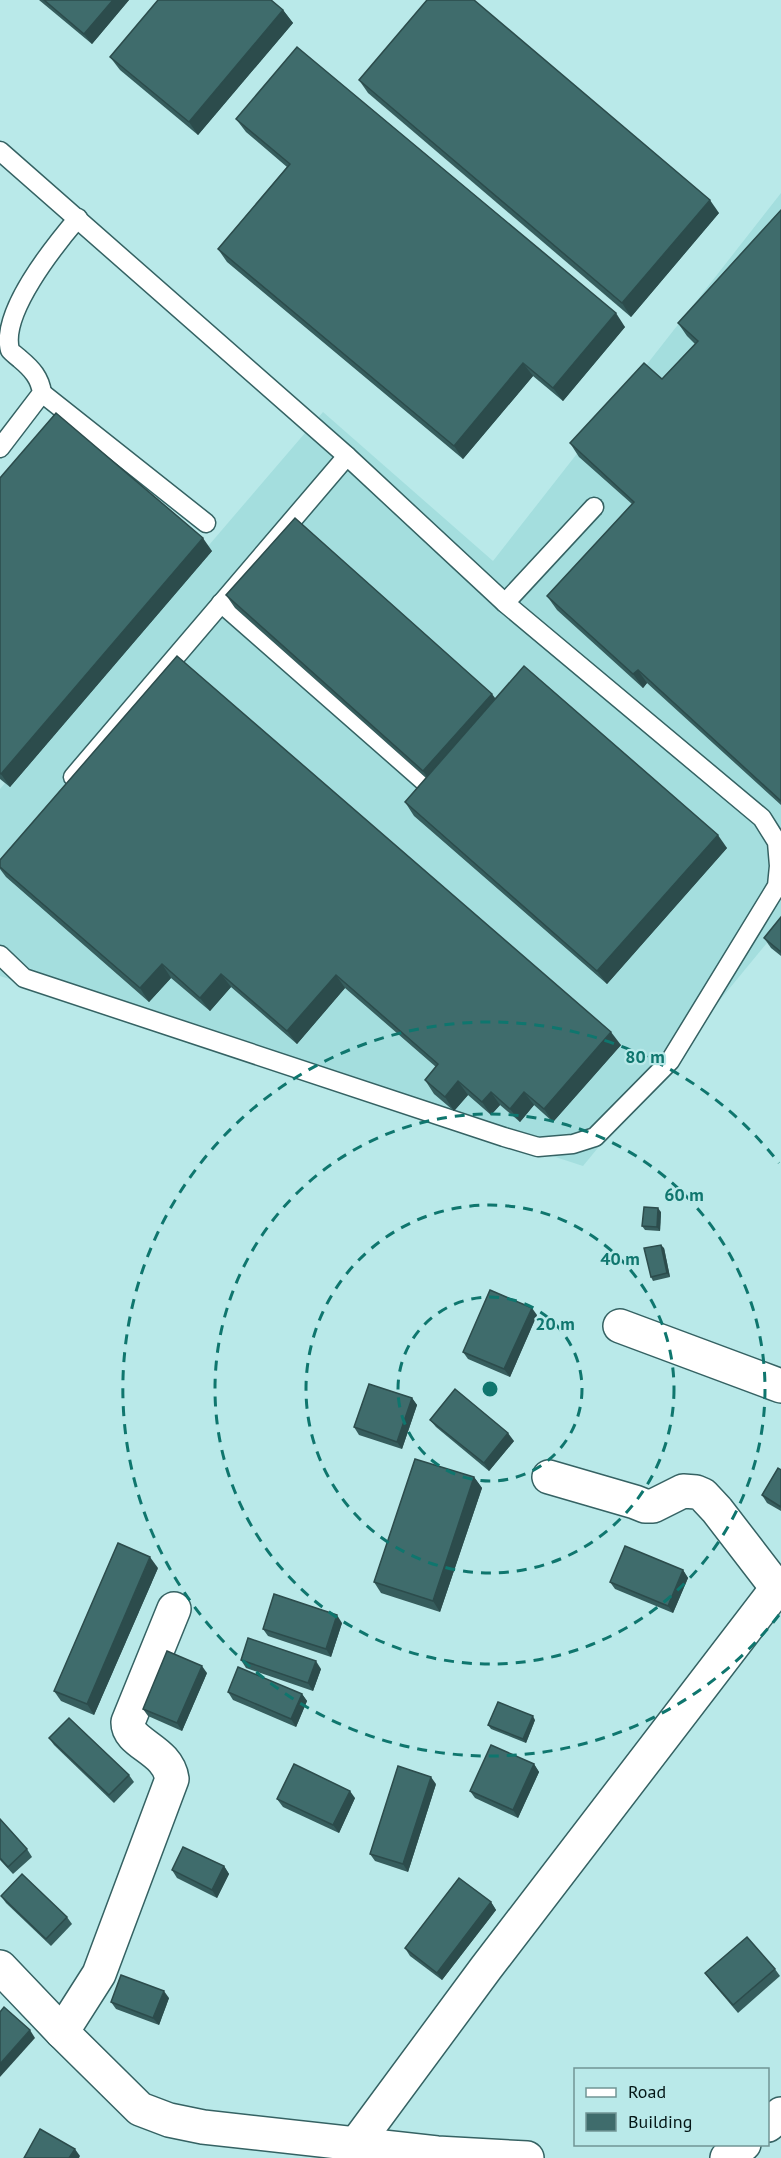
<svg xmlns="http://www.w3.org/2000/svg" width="781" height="2158" font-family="'PT Sans',sans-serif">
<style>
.built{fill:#a4dede}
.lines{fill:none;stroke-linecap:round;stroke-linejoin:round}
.service-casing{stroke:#356263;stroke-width:21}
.minor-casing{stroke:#356263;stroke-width:36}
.service{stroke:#fff;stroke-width:18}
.minor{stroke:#fff;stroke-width:33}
.wall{fill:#365d5d}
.shaded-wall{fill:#2c4c4c}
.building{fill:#3f6c6c;stroke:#2c4c4c;stroke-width:1.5}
.ring{fill:none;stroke:#0f766e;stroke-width:3;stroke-dasharray:10 8}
.centre{fill:#0f766e;stroke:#b9e9e9;stroke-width:3}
.ring-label{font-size:18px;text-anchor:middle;font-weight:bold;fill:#0f766e;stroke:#b9e9e9;stroke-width:4.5;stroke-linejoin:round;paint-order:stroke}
</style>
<rect width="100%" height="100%" fill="#b9e9e9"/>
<polygon class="built" points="781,193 781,926 583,1166 0,976 0,789 323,412 493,561"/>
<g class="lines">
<defs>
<g id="service">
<polyline points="0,151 347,456"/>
<polyline points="42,393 206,523"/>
<path d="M0 448 42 393C40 378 32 369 20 359 17 356 12 353 10 350 0 313 55 245 78 218"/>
<polyline points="221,603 426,783"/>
<polyline points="505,603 594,507"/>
<polyline points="0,955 24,978 504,1137 538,1147 573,1144 595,1137 670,1061 777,886 779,866 777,842 762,818 505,603 347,456 73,777"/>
</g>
<g id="minor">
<polyline points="620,1326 781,1386"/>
<polyline points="549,1477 635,1502 645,1506 653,1506 683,1491 696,1492 703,1495 717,1510 777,1588"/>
<polyline points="0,1967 62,2032 140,2109 169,2120 203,2127 437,2153 527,2158"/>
<path d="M62 2032 99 1974 172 1779C168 1749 127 1744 128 1722L174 1609"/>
<polyline points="768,2125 781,2114"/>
<polyline points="356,2144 486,1968 781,1583"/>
<polyline points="727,2158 744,2144"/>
</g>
</defs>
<use href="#service" class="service-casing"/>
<use href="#minor" class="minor-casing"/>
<use href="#service" class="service"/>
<use href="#minor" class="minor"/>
</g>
<g class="wall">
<polygon points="39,0 129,0 92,44"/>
<polygon points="283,10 293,23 198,135 120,70 110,57"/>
<polygon points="359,80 719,213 631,317 368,93"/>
<polygon points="236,119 625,327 563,401 533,376 463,459 227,262 218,249 287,167 246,132"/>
<polygon points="781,210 781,805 647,683 643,688 557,610 547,596 632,504 579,457 570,443 662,379 695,344 687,336 678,323"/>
<polygon points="0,478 212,551 10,787 0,779"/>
<polygon points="226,595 496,699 727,848 607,984 414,816 405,802 426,778 235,608"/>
<polygon points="0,860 621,1045 553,1122 534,1105 520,1122 500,1105 491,1115 468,1095 454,1111 434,1094 425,1080 436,1067 345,988 297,1044 231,987 210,1011 171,978 149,1002 6,877 0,869"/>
<polygon points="781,917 781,956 771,948 764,938"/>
<polygon points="661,1212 660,1231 645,1230 642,1226"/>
<polygon points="664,1248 670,1277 653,1281 651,1277"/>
<polygon points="537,1315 510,1377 468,1359 463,1352"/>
<polygon points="412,1398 417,1405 402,1449 359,1435 354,1427"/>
<polygon points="430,1420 514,1441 489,1471 436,1427"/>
<polygon points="781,1470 781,1511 767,1503 762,1495"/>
<polygon points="474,1477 482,1488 440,1612 381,1593 374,1582"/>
<polygon points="158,1568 94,1715 61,1701 54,1691"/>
<polygon points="683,1570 688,1578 673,1613 615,1589 610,1582"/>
<polygon points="342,1623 331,1657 268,1636 263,1629"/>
<polygon points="241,1660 321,1669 313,1691 246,1668"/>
<polygon points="207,1673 182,1731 148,1716 143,1709"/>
<polygon points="228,1692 302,1694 307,1701 296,1727 233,1700"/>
<polygon points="535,1720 526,1743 491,1729 488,1725"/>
<polygon points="49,1738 129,1775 134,1782 114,1803 54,1745"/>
<polygon points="534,1764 539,1772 518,1818 475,1798 470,1791"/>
<polygon points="436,1784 408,1872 375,1861 370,1854"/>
<polygon points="355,1798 339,1833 283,1807 277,1799"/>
<polygon points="0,1819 27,1849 32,1857 13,1874 0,1860"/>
<polygon points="224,1866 229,1874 217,1898 177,1878 172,1870"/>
<polygon points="1,1896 67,1917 72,1924 51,1946 6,1903"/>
<polygon points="491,1902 496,1910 442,1980 410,1956 405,1948"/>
<polygon points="775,1969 780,1976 738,2013 710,1980 705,1973"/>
<polygon points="169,1998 159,2025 116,2009 111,2002"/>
</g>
<g class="shaded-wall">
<polygon points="113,0 129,0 92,44 84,34"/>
<polygon points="283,10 293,23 198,135 189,122"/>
<polygon points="710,200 719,213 631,317 622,303"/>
<polygon points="616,313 625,327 563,401 553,388"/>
<polygon points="523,363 533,376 463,459 454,446"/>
<polygon points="203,538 212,551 10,787 1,774"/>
<polygon points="638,670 647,683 643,688 633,674"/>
<polygon points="492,694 502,707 432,784 423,771"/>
<polygon points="718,835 727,848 607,984 597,971"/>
<polygon points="162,964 171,978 149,1002 140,988"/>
<polygon points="221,974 231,987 210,1011 200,998"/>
<polygon points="336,975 345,988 297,1044 287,1031"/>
<polygon points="611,1032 621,1045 553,1122 544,1109"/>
<polygon points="458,1081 468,1095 454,1111 445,1097"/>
<polygon points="491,1092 500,1105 491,1115 482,1102"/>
<polygon points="524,1092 534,1105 520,1122 510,1109"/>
<polygon points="658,1208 661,1212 660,1231 657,1227"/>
<polygon points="661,1245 664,1248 670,1277 667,1273"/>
<polygon points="532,1308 537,1315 510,1377 504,1369"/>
<polygon points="412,1398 417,1405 402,1449 397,1442"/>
<polygon points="508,1433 514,1441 489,1471 484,1463"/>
<polygon points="474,1477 482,1488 440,1612 433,1601"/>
<polygon points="150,1557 158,1568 94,1715 87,1704"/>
<polygon points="683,1570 688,1578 673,1613 668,1606"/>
<polygon points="337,1615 342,1623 331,1657 326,1649"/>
<polygon points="316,1661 321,1669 313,1691 308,1683"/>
<polygon points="202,1666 207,1673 182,1731 177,1723"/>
<polygon points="302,1694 307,1701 296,1727 291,1719"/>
<polygon points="533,1716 535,1720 526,1743 523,1739"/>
<polygon points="534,1764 539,1772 518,1818 513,1810"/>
<polygon points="431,1777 436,1784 408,1872 403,1864"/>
<polygon points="350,1791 355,1798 339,1833 333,1825"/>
<polygon points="224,1866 229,1874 217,1898 212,1890"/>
<polygon points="491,1902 496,1910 442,1980 437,1973"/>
<polygon points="164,1991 169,1998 159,2025 153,2018"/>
<polygon points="30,2030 35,2038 0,2077 0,2064"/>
<polygon points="75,2149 80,2156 79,2158 69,2158"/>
</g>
<g class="building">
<polygon points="44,0 113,0 84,34"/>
<polygon points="158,0 271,0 283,10 189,122 110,57"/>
<polygon points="427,0 474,0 710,200 622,303 359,80"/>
<polygon points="297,47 616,313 553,388 523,363 454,446 218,249 290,164 236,119"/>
<polygon points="781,210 781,801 638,670 633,674 547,596 634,502 570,443 644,363 662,379 698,341 678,323"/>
<polygon points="56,413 203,538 1,774 0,773 0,478"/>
<polygon points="295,518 492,694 423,771 226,595"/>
<polygon points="177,656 611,1032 544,1109 524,1092 510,1109 491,1092 482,1102 458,1081 445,1097 425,1080 438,1064 336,975 287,1031 221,974 200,998 162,964 140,988 0,867 0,860"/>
<polygon points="524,666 718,835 597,971 405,802"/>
<polygon points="781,917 781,952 764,938"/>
<polygon points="644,1207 658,1208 657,1227 642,1226"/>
<polygon points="661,1245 667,1273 651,1277 644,1248"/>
<polygon points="490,1290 532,1308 504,1369 463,1352"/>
<polygon points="369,1384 412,1398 397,1442 354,1427"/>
<polygon points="455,1389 508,1433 484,1463 430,1420"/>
<polygon points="415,1459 474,1477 433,1601 374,1582"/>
<polygon points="778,1468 781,1470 781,1507 762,1495"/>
<polygon points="118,1543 150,1557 87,1704 54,1691"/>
<polygon points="625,1546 683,1570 668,1606 610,1582"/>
<polygon points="274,1594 337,1615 326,1649 263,1629"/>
<polygon points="248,1638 316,1661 308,1683 241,1660"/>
<polygon points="167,1651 202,1666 177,1723 143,1709"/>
<polygon points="238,1667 302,1694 291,1719 228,1692"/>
<polygon points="498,1702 533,1716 523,1739 488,1725"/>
<polygon points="69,1718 129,1775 109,1795 49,1738"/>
<polygon points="491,1745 534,1764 513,1810 470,1791"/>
<polygon points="294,1764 350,1791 333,1825 277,1799"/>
<polygon points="398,1766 431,1777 403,1864 370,1854"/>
<polygon points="0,1819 27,1849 8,1867 0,1858"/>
<polygon points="183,1847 224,1866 212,1890 172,1870"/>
<polygon points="22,1874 67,1917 46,1939 1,1896"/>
<polygon points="459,1878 491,1902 437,1973 405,1948"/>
<polygon points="747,1937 775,1969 733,2005 705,1973"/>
<polygon points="121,1975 164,1991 153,2018 111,2002"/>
<polygon points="4,2007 30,2030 0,2064 0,2012"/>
<polygon points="40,2129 75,2149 69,2158 24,2158"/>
</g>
<g class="ring">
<circle cx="490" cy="1389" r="92"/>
<circle cx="490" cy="1389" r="184"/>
<circle cx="490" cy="1389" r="275"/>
<path d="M779 1615A367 367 0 1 1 779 1163"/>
</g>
<circle cx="490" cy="1389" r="9" class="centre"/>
<g class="ring-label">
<text x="645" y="1063">80 m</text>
<text x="684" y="1201">60 m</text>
<text x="620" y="1265">40 m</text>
<text x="555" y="1330">20 m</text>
</g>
<rect x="574" y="2068" width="195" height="78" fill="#b9e9e9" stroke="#719595" stroke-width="1.5"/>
<rect x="586" y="2088" width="30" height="9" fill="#ffffff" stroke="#719595" stroke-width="1.5"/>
<text x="628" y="2098" font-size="18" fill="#041616">Road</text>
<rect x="586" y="2113" width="30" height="18" fill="#3f6c6c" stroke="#719595" stroke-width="1.5"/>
<text x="628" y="2128" font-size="18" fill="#041616">Building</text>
</svg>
